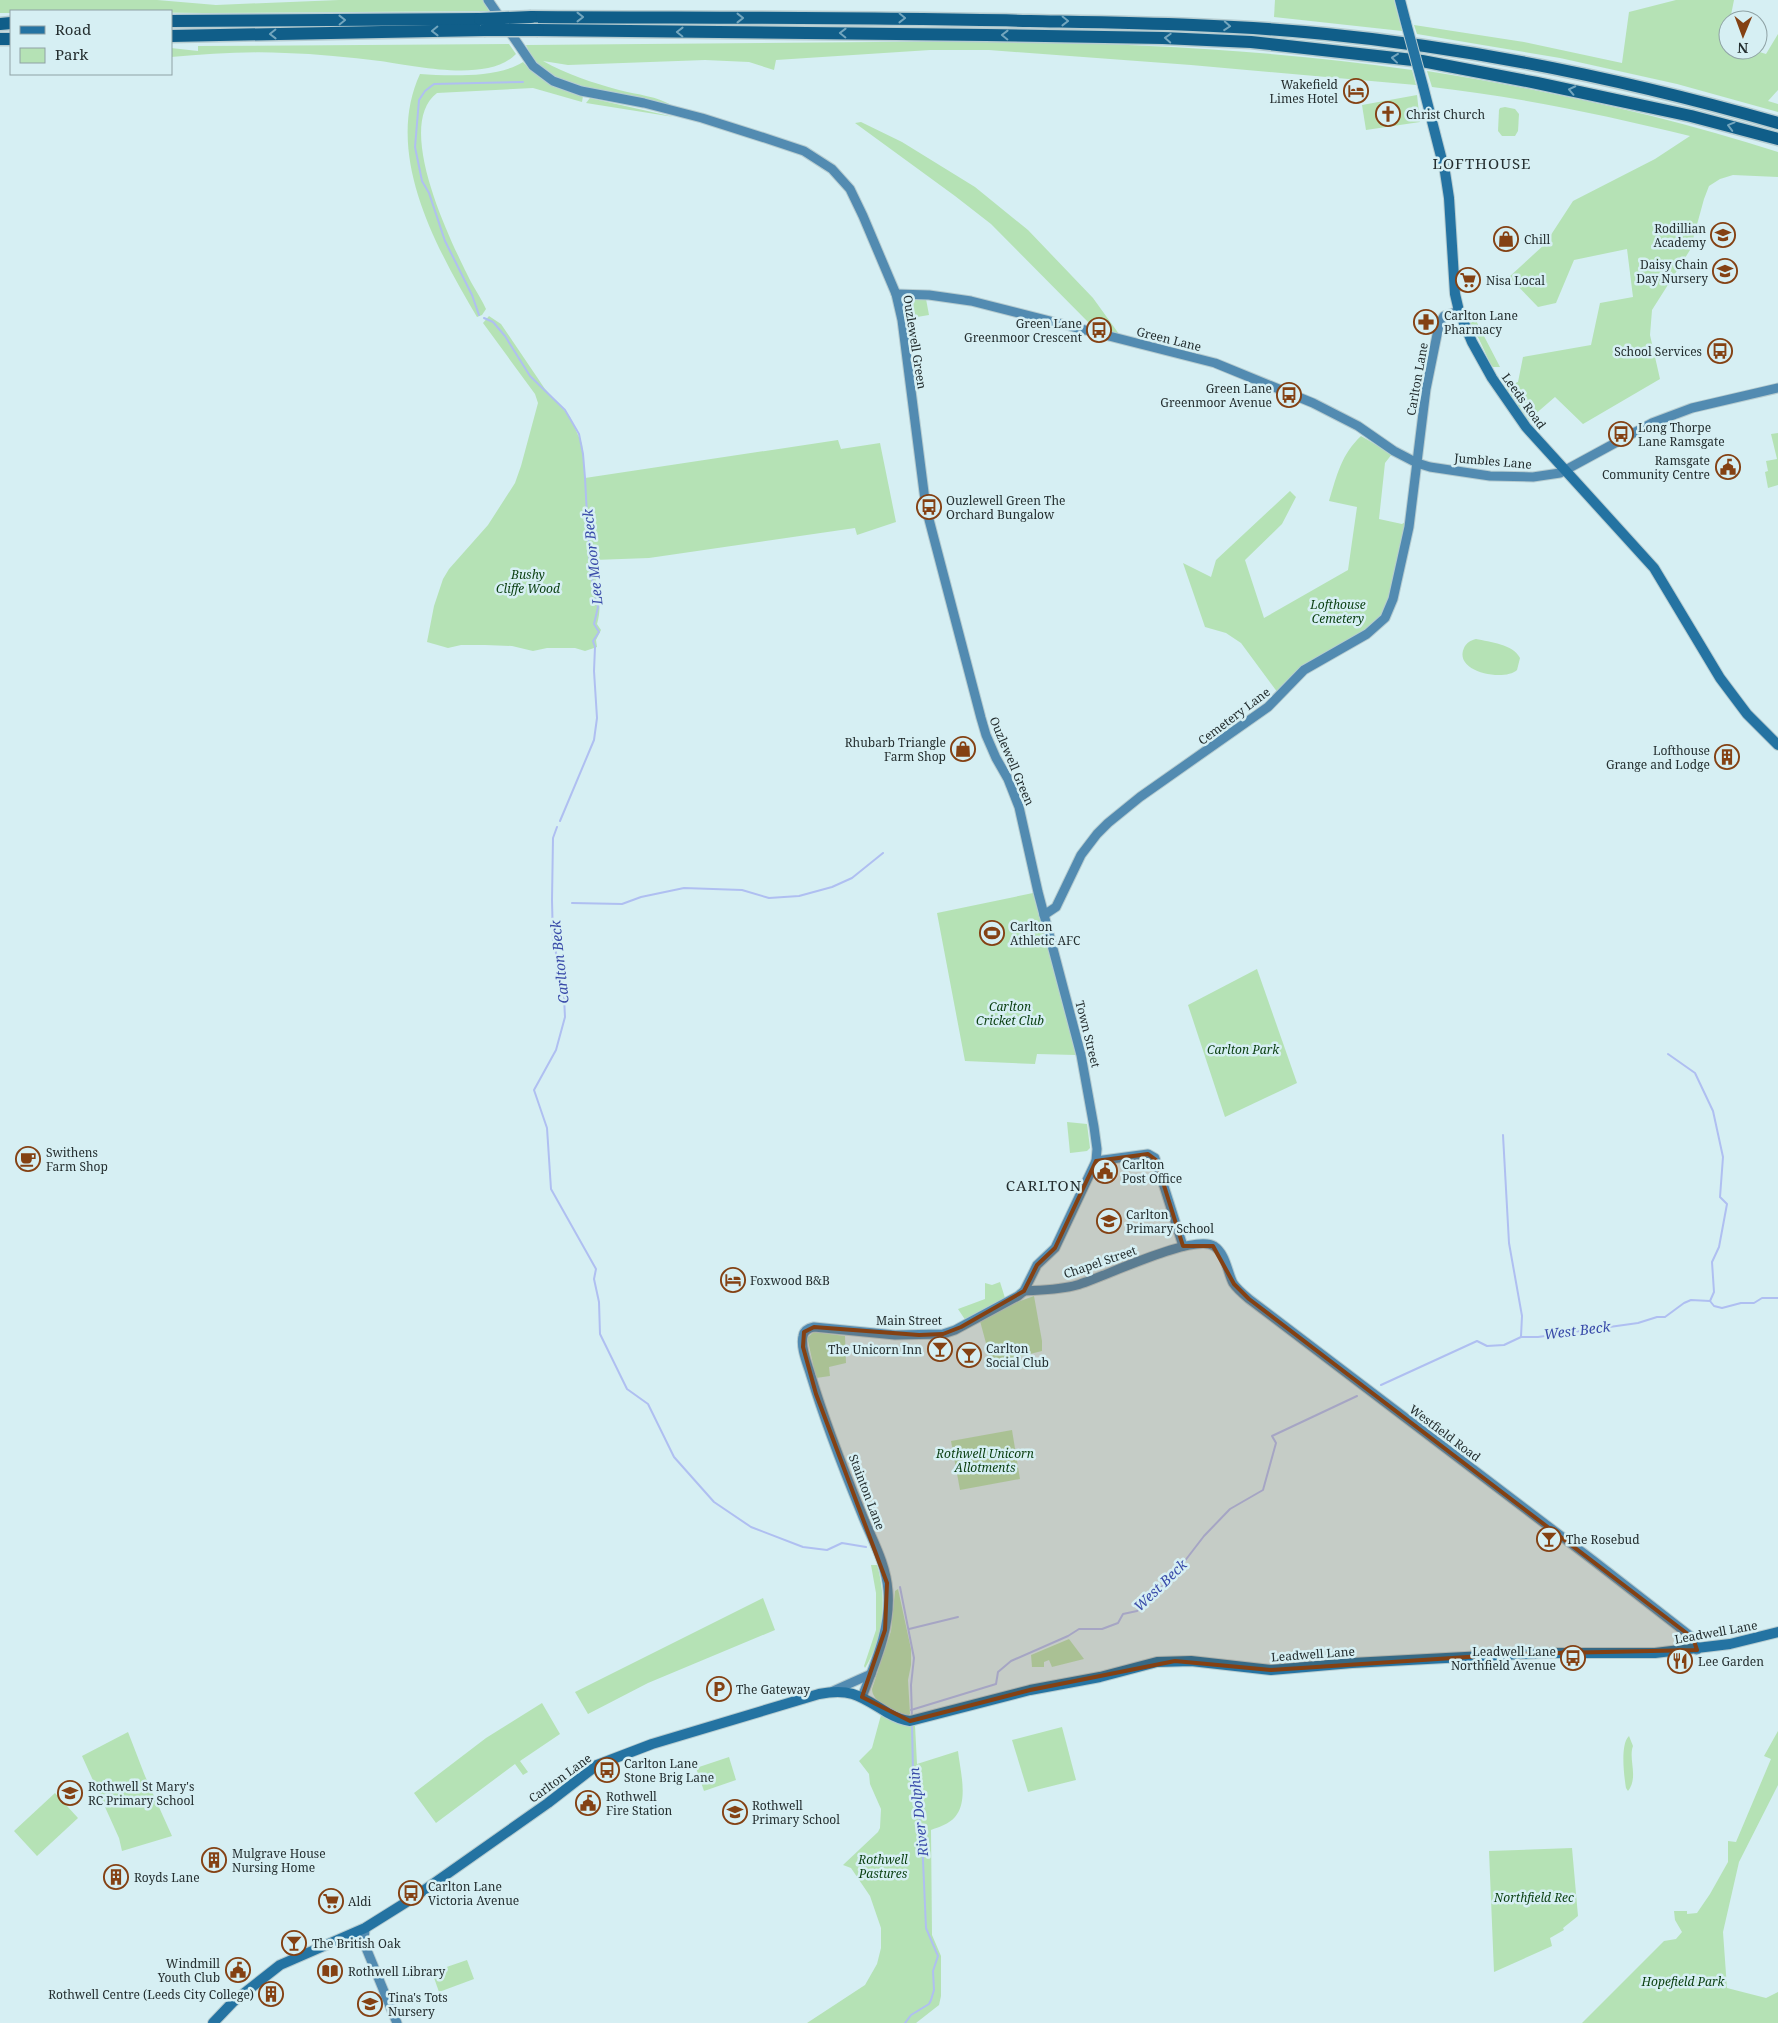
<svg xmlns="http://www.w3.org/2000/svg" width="1778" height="2023" font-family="'Noto Serif',serif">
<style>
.green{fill:#b5e2b5}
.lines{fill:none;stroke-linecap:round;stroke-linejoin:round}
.stream{stroke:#afbff1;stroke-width:2}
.secondary-casing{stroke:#b6ccd0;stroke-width:11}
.primary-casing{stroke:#b6ccd0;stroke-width:12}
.highway-casing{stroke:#b6ccd0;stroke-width:15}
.secondary{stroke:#528bb1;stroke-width:9}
.primary{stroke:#2473a2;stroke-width:10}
.highway{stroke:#105e89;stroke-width:12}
.primary-bridge-casing{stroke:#b6ccd0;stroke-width:12;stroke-linecap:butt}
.highway-bridge-casing{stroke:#b6ccd0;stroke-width:15;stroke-linecap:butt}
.primary-bridge{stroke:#2473a2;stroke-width:10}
.highway-bridge{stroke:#105e89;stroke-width:12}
.oneway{stroke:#73a6be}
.marked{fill:#844113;fill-opacity:0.2;stroke:#844113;stroke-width:4;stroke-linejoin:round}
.labels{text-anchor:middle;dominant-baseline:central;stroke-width:5;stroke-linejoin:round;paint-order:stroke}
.poi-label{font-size:12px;fill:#242e2f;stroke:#d6eff3;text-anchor:start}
.street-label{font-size:12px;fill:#242e2f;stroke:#d6eff3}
.park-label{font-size:12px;font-style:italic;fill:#083d0e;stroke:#d6eff3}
.water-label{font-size:14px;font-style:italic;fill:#394ba9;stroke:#d6eff3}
.quarter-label{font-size:15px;letter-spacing:1px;fill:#242e2f;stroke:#d6eff3}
</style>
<rect width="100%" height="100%" fill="#d6eff3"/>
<g class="green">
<polygon points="0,0 157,0 216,5 339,0 483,0 489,11 204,13 11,11 11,13 0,13"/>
<polygon points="1275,0 1394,0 1402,31 1274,17"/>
<polygon points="1676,0 1734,0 1730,20 1728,20 1728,50 1753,50 1766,54 1778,34 1778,90 1768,101 1778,104 1778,112 1677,84 1560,58 1417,34 1414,25 1524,42 1622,63 1629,12"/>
<path d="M989 41C1131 43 1272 50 1412 70L1416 85 1191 65 989 50H930L776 60 774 70 749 62 705 60 568 65 543 61C566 74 593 83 619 90 638 95 657 96 673 106 636 99 561 91 535 62 531 58 529 51 526 45Z"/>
<path d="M509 44 516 54C488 83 416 66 380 61 349 57 317 54 285 53 247 51 209 54 171 57V48L198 51V46Z"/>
<path d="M523 62C540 81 558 90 583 96L582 102 533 88 437 93C393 126 452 244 471 282 476 291 482 300 486 309L482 315 477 317C437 249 383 154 420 74 449 76 498 78 523 62Z"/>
<path d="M1427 71C1546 90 1663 115 1778 152V177L1733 175 1720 179 1709 186 1704 199 1690 250 1652 310 1650 335 1660 379 1583 424 1555 397 1533 416 1513 384 1518 382 1523 357 1591 345 1600 303 1633 297 1627 249 1574 260 1556 303 1538 307 1509 277 1545 244 1573 201 1655 159 1690 136C1605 115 1518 97 1432 87Z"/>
<polygon points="1417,95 1420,122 1366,130 1362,105"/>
<polygon points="590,98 674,117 586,103"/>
<polygon points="1505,107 1515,109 1519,114 1518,131 1515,136 1502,136 1498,131 1499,110 1500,108"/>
<polygon points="861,122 902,142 975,187 1028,230 1093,298 1119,334 1093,327 991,224 955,196 855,123"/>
<polygon points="903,298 926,299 929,315 905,319"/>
<polygon points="1471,311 1500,367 1493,367 1490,363 1479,339 1471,328 1469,319"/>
<path d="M489 316 501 324 545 389 570 417 582 444 585 478 838 440 841 449 880 443 896 522 857 535 855 528 649 558 594 560C594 584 604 601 597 624L601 630 596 640 597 647 585 651 575 648H547L533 651 512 646 485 645H461L448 648 427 642 434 606 443 579 449 569 488 525 515 483 521 466 538 403 535 394 483 323Z"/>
<polygon points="1504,374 1532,417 1529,420 1502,384 1502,378"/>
<polygon points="1778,433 1778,485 1768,488 1765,472 1768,471 1766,461 1777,459 1771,434"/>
<path d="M1361 436 1392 454 1385 463 1379 519 1402 524 1405 522 1391 593 1382 617 1363 632 1306 664 1278 693 1241 643 1226 633 1205 627 1183 563 1211 577 1216 560 1290 491 1296 497 1282 524 1245 560 1264 618 1348 570 1357 507 1329 501C1337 475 1341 455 1361 436Z"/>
<path d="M1476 639C1490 642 1513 644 1520 658L1517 670C1504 682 1453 672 1464 648 1466 643 1471 640 1476 639Z"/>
<polygon points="1033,893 1076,1055 1037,1054 1035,1064 965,1061 937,913"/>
<polygon points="1257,969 1297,1083 1225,1117 1188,1005"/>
<polygon points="1067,1122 1087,1124 1090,1148 1087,1151 1070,1153"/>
<polygon points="1000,1282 1005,1298 966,1321 958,1309 985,1299 985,1283 992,1285"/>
<polygon points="1034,1296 1042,1341 1042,1351 1010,1359 993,1369 980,1321 1006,1306"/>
<polygon points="814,1332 845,1336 846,1363 829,1367 830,1376 816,1378 808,1341 808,1337"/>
<polygon points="1012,1430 1020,1479 960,1490 951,1441"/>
<path d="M871 1565H877C887 1598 884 1638 865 1668L864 1666 876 1630V1593Z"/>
<path d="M898 1589 911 1649V1665L908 1680 910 1714 906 1717C896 1711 872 1703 872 1689L891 1631 895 1591Z"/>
<polygon points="763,1598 775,1630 648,1683 588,1714 575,1692"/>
<polygon points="1069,1639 1084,1659 1052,1667 1049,1660 1044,1662 1044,1667 1032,1667 1031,1655"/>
<polygon points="542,1703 560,1734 520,1761 528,1772 523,1775 515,1764 436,1823 414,1793 486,1738"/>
<path d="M881 1715 903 1725H915L917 1764 958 1751C960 1770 969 1801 955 1817 949 1824 939 1827 931 1830L932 1935 941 1956V1996L939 2005 916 2023H807L865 1985 877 1964 881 1948V1928L870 1896 851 1868 843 1865 878 1832 880 1828 881 1809 870 1784 869 1774 859 1761 872 1748Z"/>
<polygon points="1062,1727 1076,1780 1028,1792 1012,1740"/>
<polygon points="1778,1731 1778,1785 1739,1862 1723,1932 1727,1988 1766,1998 1778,1992 1778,2023 1582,2023 1664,1941 1676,1939 1682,1932 1675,1920 1674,1911 1687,1911 1687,1914 1697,1913 1710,1894 1728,1862 1728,1841 1736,1842 1771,1759 1764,1756"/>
<polygon points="128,1732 145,1776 172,1836 122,1851 119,1838 82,1756"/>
<path d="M1629 1736 1633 1746C1628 1759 1639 1777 1628 1791L1626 1788C1624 1776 1620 1744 1629 1736Z"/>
<polygon points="729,1757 736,1780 704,1791 696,1768"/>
<polygon points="55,1793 78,1818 37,1856 14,1831"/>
<polygon points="1572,1848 1578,1916 1563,1928 1564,1930 1550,1938 1552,1946 1494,1972 1489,1851"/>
<polygon points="467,1960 474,1979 439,1992 432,1972"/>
</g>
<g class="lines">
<g class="stream">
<polyline points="479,315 472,295 445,241 429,193 422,181 415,147 419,100 425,91 434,84 523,82"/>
<polyline points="484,318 493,322 505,336 530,376 565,410 579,434 583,454 585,478 590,571 598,607 594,624 599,632 593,641 595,647 594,671 597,718 594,740 560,821"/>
<polyline points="557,827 553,838 552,900 553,942 563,978 565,1017 556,1050 534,1090 547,1128 551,1189 596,1269 594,1279 599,1302 600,1334 627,1389 648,1404 674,1457 714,1502 751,1527 803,1547 827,1550 842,1543 866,1547"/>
<polyline points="572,903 622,904 641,897 684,888 742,890 769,898 799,896 832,887 852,878 883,853"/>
<polyline points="1668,1054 1695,1073 1713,1111 1723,1157 1720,1197 1727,1204 1719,1247 1712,1262 1714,1292 1710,1301"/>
<polyline points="1503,1135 1509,1243 1522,1316 1521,1336"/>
<polyline points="1381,1385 1477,1341 1487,1346 1504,1345 1521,1337 1538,1337 1638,1323 1657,1317 1665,1317 1684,1303 1691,1300 1710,1301 1714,1306 1722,1308 1741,1303 1754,1303 1762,1298 1778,1298"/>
<polyline points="900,1587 914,1658 911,1685 912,1718"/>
<polyline points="909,1629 958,1617"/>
<polyline points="911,1710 996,1684 998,1672 1011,1661 1068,1636 1079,1629 1102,1629 1118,1623 1123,1614 1137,1611 1174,1575 1204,1536 1230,1509 1263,1490 1276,1443 1272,1436 1357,1396"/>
<polyline points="905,2023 911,2015 929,2004 931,2000 934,1990 933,1971 938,1956 926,1928 922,1838 913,1772 912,1725"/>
</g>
<defs>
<g id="secondary">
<path d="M488 0 533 66 553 81 581 91 644 103 702 118 768 139 804 151 832 169 850 189 863 216 896 294 902 320 926 508 981 718 986 735 996 758 1008 779 1019 807 1038 892 1081 1055 1094 1127 1097 1149 1096 1161 1055 1248 1037 1265 1024 1291 1018 1296 955 1330 943 1334 895 1335 814 1327C809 1328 804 1330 803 1336 800 1348 808 1365 811 1376 825 1422 843 1468 861 1512 871 1538 886 1562 888 1591 891 1628 875 1663 862 1697"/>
<polyline points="896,294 929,295 971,301 1215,363 1313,403 1358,426 1394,451 1417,463 1430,467 1490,476 1533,477 1560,473 1652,423 1692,408 1778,388"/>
<polyline points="1044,915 1056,907 1081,855 1097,834 1108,823 1140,797 1268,707 1304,670 1367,634 1385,618 1393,599 1409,527 1426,389 1439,325 1444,316 1459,311"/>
<polyline points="1096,1161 1148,1154 1155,1158 1183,1246"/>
<path d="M1024 1291C1041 1290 1060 1290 1077 1285 1102 1278 1193 1233 1214 1246 1226 1254 1227 1271 1233 1283 1237 1289 1243 1294 1249 1299L1594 1561 1693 1638 1697 1650"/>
<polyline points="833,1691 871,1674"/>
<polyline points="365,1928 364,1943 397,2023"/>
</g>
<g id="primary">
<polyline points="1400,0 1406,23"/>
<polyline points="1423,86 1445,172 1449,198 1455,294 1459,311 1472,342 1492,378 1526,427 1654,568 1720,678 1747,714 1778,745"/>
<path d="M213 2023 233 2002 280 1965 365 1928 413 1898 548 1803 597 1765 652 1744 819 1694C852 1688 860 1696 888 1713 895 1717 902 1720 910 1721L1030 1690 1100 1677 1157 1662 1191 1661 1271 1670 1352 1663 1541 1653H1655L1730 1644 1778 1632"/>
</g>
<g id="highway">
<path d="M531 17C697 18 864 17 1030 21 1129 23 1228 24 1326 34 1479 49 1631 81 1778 123"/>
<polyline points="171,21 480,19"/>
<polyline points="0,24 11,23"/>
<polyline points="538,30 986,35 1163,38 1251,42 1422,61 1537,83 1691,116 1778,139"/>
<polyline points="171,36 484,30"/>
<polyline points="0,39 11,39"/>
</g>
</defs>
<use href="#secondary" class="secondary-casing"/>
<use href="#primary" class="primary-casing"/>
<use href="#highway" class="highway-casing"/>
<use href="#secondary" class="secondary"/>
<use href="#primary" class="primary"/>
<use href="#highway" class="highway"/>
<defs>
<polyline id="primary-bridge" points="1406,23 1423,86"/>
<g id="highway-bridge">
<polyline points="480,19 531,17"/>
<polyline points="484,30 538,30"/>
</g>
</defs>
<use href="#primary-bridge" class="primary-bridge-casing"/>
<use href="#highway-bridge" class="highway-bridge-casing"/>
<use href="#primary-bridge" class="primary-bridge"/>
<use href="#highway-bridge" class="highway-bridge"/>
</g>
<defs><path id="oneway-chevron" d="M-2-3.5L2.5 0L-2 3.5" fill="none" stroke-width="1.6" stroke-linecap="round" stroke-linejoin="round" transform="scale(1.25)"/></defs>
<g class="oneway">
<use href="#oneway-chevron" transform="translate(580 17)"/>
<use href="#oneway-chevron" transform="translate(740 18)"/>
<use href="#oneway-chevron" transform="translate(902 18) rotate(1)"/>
<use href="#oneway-chevron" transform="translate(342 20) rotate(-1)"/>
<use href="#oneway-chevron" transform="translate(1065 21) rotate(1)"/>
<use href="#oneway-chevron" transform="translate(1227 26) rotate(4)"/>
<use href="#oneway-chevron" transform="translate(435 31) rotate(179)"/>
<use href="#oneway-chevron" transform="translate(680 32) rotate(-179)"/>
<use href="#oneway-chevron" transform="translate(843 33) rotate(-179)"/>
<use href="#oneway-chevron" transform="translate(273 34) rotate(179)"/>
<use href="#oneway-chevron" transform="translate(1005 35) rotate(-179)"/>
<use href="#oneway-chevron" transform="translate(1168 38) rotate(-177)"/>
<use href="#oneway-chevron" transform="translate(1395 58) rotate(-174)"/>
<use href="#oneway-chevron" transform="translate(1572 90) rotate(-168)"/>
<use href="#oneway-chevron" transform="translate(1731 126) rotate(-165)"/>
</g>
<path class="marked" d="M1148 1154 1156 1160 1183 1246H1213L1234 1284 1249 1299 1693 1638 1697 1650 1513 1654 1271 1670 1175 1661 1030 1690 910 1721 862 1697 885 1630 887 1583 816 1394 803 1347 804 1332 814 1327 919 1335 943 1334 961 1327 1024 1291 1037 1265 1055 1248 1096 1161Z"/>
<defs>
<symbol id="hotel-ring" viewBox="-11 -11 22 22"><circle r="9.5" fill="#d6eff3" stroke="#844113" stroke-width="1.5"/><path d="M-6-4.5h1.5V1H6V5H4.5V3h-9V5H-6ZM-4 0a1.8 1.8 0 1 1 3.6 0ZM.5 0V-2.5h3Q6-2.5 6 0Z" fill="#844113"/></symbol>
<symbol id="church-ring" viewBox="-11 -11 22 22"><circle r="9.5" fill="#d6eff3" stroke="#844113" stroke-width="1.5"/><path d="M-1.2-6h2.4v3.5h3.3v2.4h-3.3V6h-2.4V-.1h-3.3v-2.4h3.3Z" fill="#844113"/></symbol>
<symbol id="school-ring" viewBox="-11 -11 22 22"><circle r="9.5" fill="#d6eff3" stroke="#844113" stroke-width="1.5"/><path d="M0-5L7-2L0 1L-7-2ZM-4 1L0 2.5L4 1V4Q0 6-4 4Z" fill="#844113"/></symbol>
<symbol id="shop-ring" viewBox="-11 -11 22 22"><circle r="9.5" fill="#d6eff3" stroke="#844113" stroke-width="1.5"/><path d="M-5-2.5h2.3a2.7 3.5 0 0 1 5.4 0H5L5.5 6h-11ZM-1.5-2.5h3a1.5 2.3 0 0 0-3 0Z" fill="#844113"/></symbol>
<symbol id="supermarket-ring" viewBox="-11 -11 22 22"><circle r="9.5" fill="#d6eff3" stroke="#844113" stroke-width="1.5"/><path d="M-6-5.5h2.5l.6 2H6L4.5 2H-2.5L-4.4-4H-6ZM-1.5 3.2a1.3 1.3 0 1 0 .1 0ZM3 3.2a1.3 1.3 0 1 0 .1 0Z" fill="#844113"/></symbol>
<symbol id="pharmacy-ring" viewBox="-11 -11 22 22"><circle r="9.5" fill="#d6eff3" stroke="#844113" stroke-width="1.5"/><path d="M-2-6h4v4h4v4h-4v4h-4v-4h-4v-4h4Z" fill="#844113"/></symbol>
<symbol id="bus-ring" viewBox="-11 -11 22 22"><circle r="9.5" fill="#d6eff3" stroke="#844113" stroke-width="1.5"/><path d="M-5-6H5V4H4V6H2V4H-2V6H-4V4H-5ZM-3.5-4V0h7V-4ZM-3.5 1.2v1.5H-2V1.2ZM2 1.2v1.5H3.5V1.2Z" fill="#844113"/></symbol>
<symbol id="civic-ring" viewBox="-11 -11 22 22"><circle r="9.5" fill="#d6eff3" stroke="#844113" stroke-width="1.5"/><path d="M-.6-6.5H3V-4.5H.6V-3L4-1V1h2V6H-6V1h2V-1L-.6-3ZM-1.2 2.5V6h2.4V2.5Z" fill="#844113"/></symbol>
<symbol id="building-ring" viewBox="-11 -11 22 22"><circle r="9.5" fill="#d6eff3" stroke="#844113" stroke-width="1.5"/><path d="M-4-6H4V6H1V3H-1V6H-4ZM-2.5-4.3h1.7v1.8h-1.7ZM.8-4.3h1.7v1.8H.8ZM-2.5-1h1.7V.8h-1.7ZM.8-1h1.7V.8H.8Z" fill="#844113"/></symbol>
<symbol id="stadium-ring" viewBox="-11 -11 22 22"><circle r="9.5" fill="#d6eff3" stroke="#844113" stroke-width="1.5"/><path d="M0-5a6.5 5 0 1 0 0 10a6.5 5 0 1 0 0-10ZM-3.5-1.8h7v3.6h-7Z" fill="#844113"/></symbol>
<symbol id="cafe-ring" viewBox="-11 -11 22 22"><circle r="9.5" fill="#d6eff3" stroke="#844113" stroke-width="1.5"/><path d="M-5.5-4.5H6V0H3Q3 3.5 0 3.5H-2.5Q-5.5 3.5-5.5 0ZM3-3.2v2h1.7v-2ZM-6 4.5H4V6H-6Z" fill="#844113"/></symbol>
<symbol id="bar-ring" viewBox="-11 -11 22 22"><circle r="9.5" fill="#d6eff3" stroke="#844113" stroke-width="1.5"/><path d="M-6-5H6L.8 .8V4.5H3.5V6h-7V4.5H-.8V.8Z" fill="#844113"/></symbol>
<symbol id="restaurant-ring" viewBox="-11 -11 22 22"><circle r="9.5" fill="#d6eff3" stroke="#844113" stroke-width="1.5"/><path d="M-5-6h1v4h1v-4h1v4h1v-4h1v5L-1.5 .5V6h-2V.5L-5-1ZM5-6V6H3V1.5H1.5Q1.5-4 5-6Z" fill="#844113"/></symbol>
<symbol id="parking-ring" viewBox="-11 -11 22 22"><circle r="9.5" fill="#d6eff3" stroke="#844113" stroke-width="1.5"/><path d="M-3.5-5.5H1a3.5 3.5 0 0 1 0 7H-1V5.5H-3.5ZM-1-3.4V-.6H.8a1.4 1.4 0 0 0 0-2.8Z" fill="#844113"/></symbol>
<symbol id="library-ring" viewBox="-11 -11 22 22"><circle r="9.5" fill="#d6eff3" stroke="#844113" stroke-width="1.5"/><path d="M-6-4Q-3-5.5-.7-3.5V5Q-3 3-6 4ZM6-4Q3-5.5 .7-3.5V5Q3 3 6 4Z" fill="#844113"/></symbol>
</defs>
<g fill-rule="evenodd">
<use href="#hotel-ring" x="1342" y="77" width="28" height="28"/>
<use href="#church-ring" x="1374" y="100" width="28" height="28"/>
<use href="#school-ring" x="1709" y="221" width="28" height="28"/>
<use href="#shop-ring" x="1492" y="225" width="28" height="28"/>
<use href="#school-ring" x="1711" y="257" width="28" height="28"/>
<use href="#supermarket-ring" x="1454" y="266" width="28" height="28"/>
<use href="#pharmacy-ring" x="1412" y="308" width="28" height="28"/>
<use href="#bus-ring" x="1085" y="316" width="28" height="28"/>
<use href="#bus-ring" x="1706" y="337" width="28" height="28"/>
<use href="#bus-ring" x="1275" y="381" width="28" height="28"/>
<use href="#bus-ring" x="1607" y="420" width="28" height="28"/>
<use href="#civic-ring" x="1714" y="453" width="28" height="28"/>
<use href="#bus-ring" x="915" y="493" width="28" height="28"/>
<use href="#shop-ring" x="949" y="735" width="28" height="28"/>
<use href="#building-ring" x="1713" y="743" width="28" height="28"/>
<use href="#stadium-ring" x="978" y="919" width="28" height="28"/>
<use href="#cafe-ring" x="14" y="1145" width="28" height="28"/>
<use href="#civic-ring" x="1091" y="1157" width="28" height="28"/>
<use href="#school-ring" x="1095" y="1207" width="28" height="28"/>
<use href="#hotel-ring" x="719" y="1266" width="28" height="28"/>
<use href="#bar-ring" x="926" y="1335" width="28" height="28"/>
<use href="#bar-ring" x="955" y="1341" width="28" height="28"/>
<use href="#bar-ring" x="1535" y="1525" width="28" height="28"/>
<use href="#bus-ring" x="1559" y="1644" width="28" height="28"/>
<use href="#restaurant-ring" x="1666" y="1647" width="28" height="28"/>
<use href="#parking-ring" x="705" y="1675" width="28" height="28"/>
<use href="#bus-ring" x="593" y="1756" width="28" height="28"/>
<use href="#school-ring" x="56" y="1779" width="28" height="28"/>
<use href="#civic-ring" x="574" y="1789" width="28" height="28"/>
<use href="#school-ring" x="721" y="1798" width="28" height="28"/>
<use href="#building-ring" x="200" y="1846" width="28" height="28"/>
<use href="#building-ring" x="102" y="1863" width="28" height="28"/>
<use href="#bus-ring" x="397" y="1879" width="28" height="28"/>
<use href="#supermarket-ring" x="317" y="1887" width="28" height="28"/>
<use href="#bar-ring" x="280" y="1929" width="28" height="28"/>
<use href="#civic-ring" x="224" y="1956" width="28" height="28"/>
<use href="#library-ring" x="316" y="1957" width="28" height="28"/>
<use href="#building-ring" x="257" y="1980" width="28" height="28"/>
<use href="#school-ring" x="356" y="1990" width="28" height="28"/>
</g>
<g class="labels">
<g class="poi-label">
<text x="1338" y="84" text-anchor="end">Wakefield<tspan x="1338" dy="14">Limes Hotel</tspan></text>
<text x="1406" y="114">Christ Church</text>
<text x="1706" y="228" text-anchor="end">Rodillian<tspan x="1706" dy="14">Academy</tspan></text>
<text x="1524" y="239">Chill</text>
<text x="1708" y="264" text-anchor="end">Daisy Chain<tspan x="1708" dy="14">Day Nursery</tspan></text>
<text x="1486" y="280">Nisa Local</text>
<text x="1444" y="315">Carlton Lane<tspan x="1444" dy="14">Pharmacy</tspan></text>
<text x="1082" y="323" text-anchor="end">Green Lane<tspan x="1082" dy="14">Greenmoor Crescent</tspan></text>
<text x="1702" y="351" text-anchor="end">School Services</text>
<text x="1272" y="388" text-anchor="end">Green Lane<tspan x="1272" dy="14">Greenmoor Avenue</tspan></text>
<text x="1638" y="427">Long Thorpe<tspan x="1638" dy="14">Lane Ramsgate</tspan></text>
<text x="1710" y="460" text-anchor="end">Ramsgate<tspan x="1710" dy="14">Community Centre</tspan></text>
<text x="946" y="500">Ouzlewell Green The<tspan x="946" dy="14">Orchard Bungalow</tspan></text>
<text x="946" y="742" text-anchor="end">Rhubarb Triangle<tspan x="946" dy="14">Farm Shop</tspan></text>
<text x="1710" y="750" text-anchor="end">Lofthouse<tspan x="1710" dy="14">Grange and Lodge</tspan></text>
<text x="1010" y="926">Carlton<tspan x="1010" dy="14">Athletic AFC</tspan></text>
<text x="46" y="1152">Swithens<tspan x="46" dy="14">Farm Shop</tspan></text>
<text x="1122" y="1164">Carlton<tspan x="1122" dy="14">Post Office</tspan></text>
<text x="1126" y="1214">Carlton<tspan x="1126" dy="14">Primary School</tspan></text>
<text x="750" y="1280">Foxwood B&amp;B</text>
<text x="986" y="1348">Carlton<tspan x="986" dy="14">Social Club</tspan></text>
<text x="922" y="1349" text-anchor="end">The Unicorn Inn</text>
<text x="1566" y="1539">The Rosebud</text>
<text x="1556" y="1651" text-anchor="end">Leadwell Lane<tspan x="1556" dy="14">Northfield Avenue</tspan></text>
<text x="1698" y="1661">Lee Garden</text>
<text x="736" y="1689">The Gateway</text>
<text x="624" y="1763">Carlton Lane<tspan x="624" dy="14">Stone Brig Lane</tspan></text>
<text x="88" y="1786">Rothwell St Mary's<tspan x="88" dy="14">RC Primary School</tspan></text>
<text x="606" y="1796">Rothwell<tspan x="606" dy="14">Fire Station</tspan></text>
<text x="752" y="1805">Rothwell<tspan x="752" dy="14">Primary School</tspan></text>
<text x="232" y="1853">Mulgrave House<tspan x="232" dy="14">Nursing Home</tspan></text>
<text x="134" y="1877">Royds Lane</text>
<text x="428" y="1886">Carlton Lane<tspan x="428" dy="14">Victoria Avenue</tspan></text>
<text x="348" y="1901">Aldi</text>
<text x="312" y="1943">The British Oak</text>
<text x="220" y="1963" text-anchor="end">Windmill<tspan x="220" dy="14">Youth Club</tspan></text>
<text x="348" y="1971">Rothwell Library</text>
<text x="254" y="1994" text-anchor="end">Rothwell Centre (Leeds City College)</text>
<text x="388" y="1997">Tina's Tots<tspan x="388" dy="14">Nursery</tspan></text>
</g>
<g class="street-label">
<text transform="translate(1169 339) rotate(14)">Green Lane</text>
<text transform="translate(915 342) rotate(81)">Ouzlewell Green</text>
<text transform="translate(1417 379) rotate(-80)">Carlton Lane</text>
<text transform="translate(1524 401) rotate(54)">Leeds Road</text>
<text transform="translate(1493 461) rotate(5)">Jumbles Lane</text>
<text transform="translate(1234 716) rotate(-37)">Cemetery Lane</text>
<text transform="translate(1012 761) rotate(67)">Ouzlewell Green</text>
<text transform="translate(1088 1034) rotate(76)">Town Street</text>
<text transform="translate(1100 1262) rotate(-19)">Chapel Street</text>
<text x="909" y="1320">Main Street</text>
<text transform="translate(1445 1433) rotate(37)">Westfield Road</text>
<text transform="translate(867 1492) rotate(69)">Stainton Lane</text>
<text transform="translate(1716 1632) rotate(-10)">Leadwell Lane</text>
<text transform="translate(1313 1654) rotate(-4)">Leadwell Lane</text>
<text transform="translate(560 1778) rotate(-36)">Carlton Lane</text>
</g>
<g class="park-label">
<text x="528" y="574">Bushy<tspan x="528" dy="14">Cliffe Wood</tspan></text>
<text x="1338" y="604">Lofthouse<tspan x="1338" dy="14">Cemetery</tspan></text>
<text x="1010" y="1006">Carlton<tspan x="1010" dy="14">Cricket Club</tspan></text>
<text x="1243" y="1049">Carlton Park</text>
<text x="985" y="1453">Rothwell Unicorn<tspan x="985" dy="14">Allotments</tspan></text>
<text x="883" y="1859">Rothwell<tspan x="883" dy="14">Pastures</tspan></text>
<text x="1534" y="1897">Northfield Rec</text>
<text x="1683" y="1981">Hopefield Park</text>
</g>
<g class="water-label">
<text transform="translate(592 557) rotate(-96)">Lee Moor Beck</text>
<text transform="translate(559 962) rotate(-96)">Carlton Beck</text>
<text transform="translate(1577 1330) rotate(-7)">West Beck</text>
<text transform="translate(1160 1585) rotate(-44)">West Beck</text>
<text transform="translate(918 1812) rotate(-96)">River Dolphin</text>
</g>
<g class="quarter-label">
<text x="1482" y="163">LOFTHOUSE</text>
<text x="1044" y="1185">CARLTON</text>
</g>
</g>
<rect x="10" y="10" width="162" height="65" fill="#d6eff3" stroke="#8fa2a5"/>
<rect x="20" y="26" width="25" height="8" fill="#2473a2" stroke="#8fa2a5"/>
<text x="55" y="35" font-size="15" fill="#242e2f">Road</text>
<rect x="20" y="48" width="25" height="15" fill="#b5e2b5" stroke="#8fa2a5"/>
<text x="55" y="60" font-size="15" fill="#242e2f">Park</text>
<g transform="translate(1743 35) rotate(181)"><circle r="24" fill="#d6eff3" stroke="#8fa2a5"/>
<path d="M0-4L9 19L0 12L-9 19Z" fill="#844113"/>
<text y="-8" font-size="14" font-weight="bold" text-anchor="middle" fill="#242e2f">N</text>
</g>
</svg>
